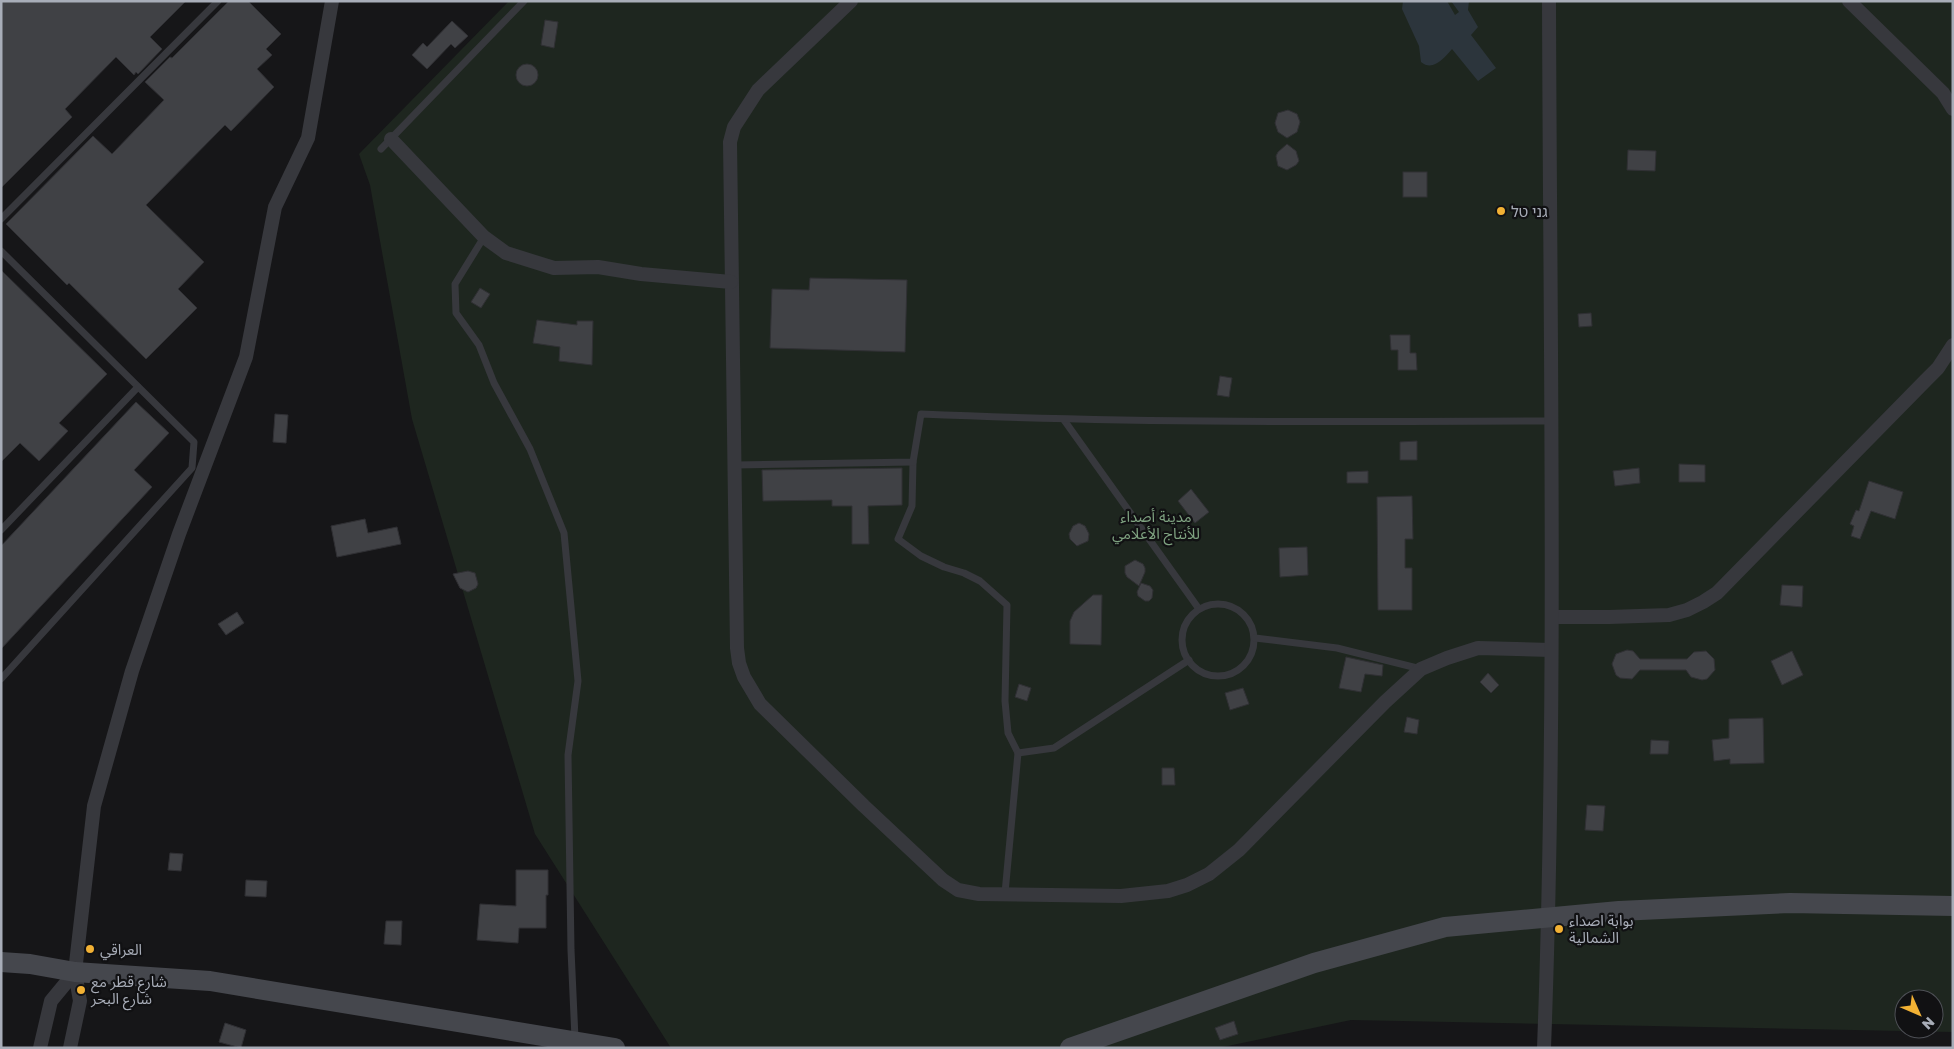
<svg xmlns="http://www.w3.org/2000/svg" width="1954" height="1049" font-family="'Golos Text','Noto Sans Arabic','Noto Sans Hebrew',sans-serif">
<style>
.green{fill:#1e261f;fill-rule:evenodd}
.water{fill:#2c353c}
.building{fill:#404145;stroke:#303034}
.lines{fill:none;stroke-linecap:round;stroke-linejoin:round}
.service{stroke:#37383d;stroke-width:7}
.minor{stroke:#37383d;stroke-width:14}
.secondary{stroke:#45474d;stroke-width:20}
.poi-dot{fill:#f2b134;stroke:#111113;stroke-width:2}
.labels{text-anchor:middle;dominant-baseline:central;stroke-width:4.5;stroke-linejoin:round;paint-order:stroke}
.poi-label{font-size:15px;fill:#a8adb8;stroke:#111113;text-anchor:start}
.park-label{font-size:15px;fill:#7fa381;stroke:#111113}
</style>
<rect width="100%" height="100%" fill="#161618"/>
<path class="green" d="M509 1H1953V1032L1351 1020 1218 1048H671L535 834 412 419 370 185 359 154ZM1904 999H1934V1029H1904Z"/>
<path class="water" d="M1403 1H1447L1455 15 1459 12 1451 1H1469L1468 10 1478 27 1471 35 1496 68 1478 81 1452 49C1444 58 1433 72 1421 62L1419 46 1402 9Z"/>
<g class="building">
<polygon points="1,1 186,1 150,37 162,49 138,74 136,72 134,75 116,57 65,109 72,117 1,188"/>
<polygon points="229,1 248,1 281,34 266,49 272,55 257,69 274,87 231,131 225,125 146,205 204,262 178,289 197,308 146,359 69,283 67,285 6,224 93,136 112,154 164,100 145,82 170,57 172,58"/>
<polygon points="545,20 558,22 554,48 541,45"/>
<polygon points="452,21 468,36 455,48 451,44 427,69 412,55 423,43 427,47"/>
<circle cx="527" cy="75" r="11"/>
<polygon points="1288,110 1297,114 1300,122 1297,132 1287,138 1278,132 1275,123 1278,113"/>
<polygon points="1287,144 1296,151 1299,161 1296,165 1287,170 1278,166 1276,156 1278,152"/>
<polygon points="1628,150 1656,151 1655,171 1627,170"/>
<rect x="1403" y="172" width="24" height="25"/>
<polygon points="1,270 107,374 59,423 68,431 39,461 20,443 1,462"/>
<polygon points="810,278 907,280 905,352 770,348 772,289 809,290"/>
<polygon points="480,288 490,294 481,308 471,302"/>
<polygon points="1591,313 1592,326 1579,327 1578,314"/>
<polygon points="537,320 577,325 577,321 593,321 592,365 559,361 560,347 533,343"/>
<polygon points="1390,335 1410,335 1410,353 1416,353 1417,370 1398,370 1398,350 1391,350"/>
<polygon points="1220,376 1232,378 1229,397 1217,395"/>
<polygon points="136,402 169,433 134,470 152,487 1,649 1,546"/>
<polygon points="275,414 288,415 286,443 273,442"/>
<polygon points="1417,441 1417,460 1400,460 1400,442"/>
<polygon points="1679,464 1705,465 1705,482 1679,482"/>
<polygon points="902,468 902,505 868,506 869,544 852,544 852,506 832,506 832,500 763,501 762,470"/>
<polygon points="1639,468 1640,483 1615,486 1613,471"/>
<polygon points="1368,471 1368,483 1347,483 1347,472"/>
<polygon points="1869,481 1903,492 1895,519 1871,511 1860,539 1851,536 1854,526 1850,524 1856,510 1859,511"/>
<polygon points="1191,489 1209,512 1195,523 1178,501"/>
<polygon points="1412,496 1413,539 1405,539 1405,568 1412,568 1412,610 1378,610 1377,497"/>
<polygon points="365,519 368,533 397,527 401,544 337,557 331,526"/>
<polygon points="1079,523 1085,526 1089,534 1088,541 1077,546 1070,539 1069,534 1073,526"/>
<polygon points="1307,547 1308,575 1280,577 1279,548"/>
<polygon points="1135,560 1143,564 1145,568 1145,572 1139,586 1127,577 1125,573 1125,566"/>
<polygon points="468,571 475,573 478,584 476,588 468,592 460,588 453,574"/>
<polygon points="1141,583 1150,586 1153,590 1152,598 1149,601 1145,601 1138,596 1137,592"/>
<polygon points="1782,585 1803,586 1802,607 1780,605"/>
<polygon points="1093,595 1102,595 1101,645 1070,644 1070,621 1074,612"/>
<polygon points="237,612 244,623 226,635 218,624"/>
<polygon points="1627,650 1633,651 1640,659 1687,659 1694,652 1706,651 1714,659 1715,670 1707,679 1702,680 1691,677 1686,670 1640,670 1632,679 1620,678 1616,675 1612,664 1616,654"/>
<polygon points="1792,651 1803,675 1782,685 1771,661"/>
<polygon points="1346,657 1383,665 1382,676 1365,674 1361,692 1339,688"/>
<polygon points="1488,673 1499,685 1491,693 1480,682"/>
<polygon points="1019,684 1031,688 1027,701 1015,697"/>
<polygon points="1243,688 1249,704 1230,710 1225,693"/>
<polygon points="1407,717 1419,720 1417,734 1404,732"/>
<polygon points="1763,718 1764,763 1730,764 1730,759 1714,761 1712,740 1729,738 1729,719"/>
<polygon points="1651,740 1669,741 1668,754 1650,754"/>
<polygon points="1162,768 1174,768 1175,785 1162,785"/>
<polygon points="1587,805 1605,806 1603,831 1585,830"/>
<polygon points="170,853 183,854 181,871 168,870"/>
<polygon points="516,870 548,870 548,895 546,895 546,928 519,928 518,943 477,940 480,904 516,906"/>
<polygon points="246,880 267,881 266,897 245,896"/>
<polygon points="386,921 402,921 401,945 384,944"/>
<polygon points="1234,1021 1238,1034 1220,1040 1215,1028"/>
<polygon points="225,1023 246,1030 241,1048 219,1042"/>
</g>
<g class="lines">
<g class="service">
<polyline points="381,149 524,1"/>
<polyline points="1,219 218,1"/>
<polyline points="484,237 455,284 456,313 479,345 494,383 530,449 564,533 578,681 568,755 571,950 575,1038"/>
<polyline points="1,251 194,442 192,468 1,679"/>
<polyline points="1064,420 1199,609"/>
<polyline points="913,462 912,506 898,539 921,556 944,567 964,573 980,581 1007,605 1005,701 1008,733 1018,753"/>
<path d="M736 465 913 462 921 414C1131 423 1341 422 1551 421"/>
<polyline points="1,530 138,387"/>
<circle cx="1218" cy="640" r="36"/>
<polyline points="1255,638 1337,648 1421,669"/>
<polyline points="1005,893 1018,753 1054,748 1189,660"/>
</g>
<g class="minor">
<polyline points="851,1 758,90 734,127 730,142 737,648 739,663 744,677 760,704 864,806 943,880 958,890 979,894 1121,896 1168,891 1187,885 1209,874 1239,850 1385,702 1421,669 1447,658 1478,648 1551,650"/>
<polyline points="1849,1 1943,93 1953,109"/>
<polyline points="391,139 484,237 506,253 554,268 598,267 641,274 731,282"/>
<polyline points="1552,617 1609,617 1669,615 1687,610 1703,602 1717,593 1926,380 1938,368 1953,345"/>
<polyline points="40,1048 51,1001 75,972"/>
<polyline points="70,1048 80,1001 75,972 94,806 132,671 179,534 246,357 275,207 308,138 332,1"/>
<path d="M1544 1048C1557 699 1550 350 1549 1"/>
</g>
<g class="secondary">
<polyline points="1,962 30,964 75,972 210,981 615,1048"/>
<polyline points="1070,1048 1314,963 1445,927 1619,911 1790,903 1953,906"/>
</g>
</g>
<g class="poi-dot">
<circle cx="1501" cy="211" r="5"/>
<circle cx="1559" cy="929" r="5"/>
<circle cx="90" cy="949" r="5"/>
<circle cx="81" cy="990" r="5"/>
</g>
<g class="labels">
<g class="poi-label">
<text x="1511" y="211">גני טל</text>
<text x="1569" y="920">بوابة اصداء<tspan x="1569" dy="17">الشمالية</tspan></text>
<text x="100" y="949">العراقي</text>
<text x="91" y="981">شارع قطر مع<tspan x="91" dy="17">شارع البحر</tspan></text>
</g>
<g class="park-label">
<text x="1156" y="516">مدينة أصداء<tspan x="1156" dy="17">للأنتاج الأعلامي</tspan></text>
</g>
</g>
<rect width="1954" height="1049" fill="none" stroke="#a8adb8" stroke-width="5"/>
<g transform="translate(1919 1014) rotate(135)"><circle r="24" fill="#111113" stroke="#4d4f55"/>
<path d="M0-4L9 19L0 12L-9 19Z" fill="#f2b134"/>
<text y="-8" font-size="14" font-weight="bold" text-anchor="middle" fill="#a8adb8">N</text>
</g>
</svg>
